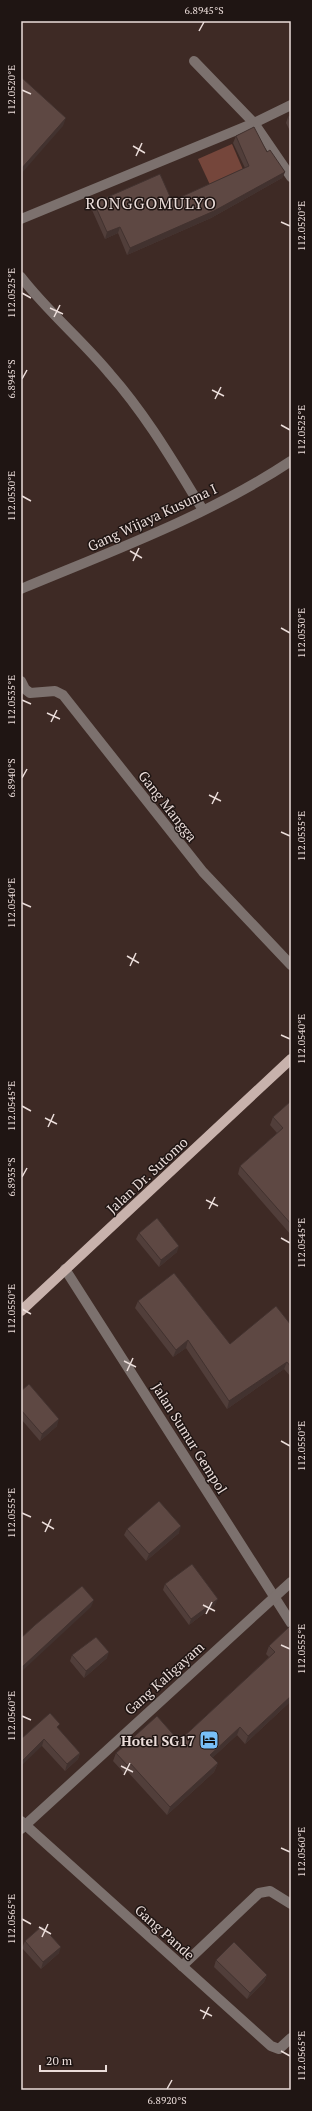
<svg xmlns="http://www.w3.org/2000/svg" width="312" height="2111" font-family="'PT Serif',serif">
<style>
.green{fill:#75463b}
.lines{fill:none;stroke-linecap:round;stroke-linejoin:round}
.minor{stroke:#7c716e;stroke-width:10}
.major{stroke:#c8b2ac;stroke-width:10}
.wall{fill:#513e3a}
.shaded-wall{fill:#42322f}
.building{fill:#5e4843;stroke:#42322f}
.ticks{fill:none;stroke:#ebddda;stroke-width:1.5}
.labels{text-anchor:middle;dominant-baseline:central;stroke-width:3;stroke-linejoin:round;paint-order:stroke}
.street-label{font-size:14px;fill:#ebddda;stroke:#1f1513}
.poi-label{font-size:14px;font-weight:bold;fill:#ebddda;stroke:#1f1513;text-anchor:end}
.quarter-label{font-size:16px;letter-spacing:1px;fill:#ebddda;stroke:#1f1513}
.neatline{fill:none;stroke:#ebddda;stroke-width:1.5}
.ticks-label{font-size:10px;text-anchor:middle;fill:#ebddda}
</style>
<rect width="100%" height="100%" fill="#3e2a25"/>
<polygon class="green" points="232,144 244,172 211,187 198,159"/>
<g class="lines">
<g class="minor">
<polyline points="194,61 254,123 291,177"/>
<polyline points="21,219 254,123 291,105"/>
<path d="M21 277C48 312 82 340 110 374 147 416 174 463 203 510"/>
<path d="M21 589C112 551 208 516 291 461"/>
<polyline points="21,681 25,689 30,693 55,691 63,695 203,872 291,965"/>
<polyline points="65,1269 291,1623"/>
<polyline points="21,1821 271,2046 279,2049 291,2038"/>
<polyline points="21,1829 291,1582"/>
<polyline points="182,1966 259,1893 270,1891 291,1904"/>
</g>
<polyline class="major" points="21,1311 291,1059"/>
</g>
<g class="wall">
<polygon points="291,115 291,133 286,123 288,117"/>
<polygon points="236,136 267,152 285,172 282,178 211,218 127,255 118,233 105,239 92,210 94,203 172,201 245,168 233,143"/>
<polygon points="291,1101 291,1235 238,1174 240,1166 277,1133 270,1125 273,1117"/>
<polygon points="139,1233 177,1252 159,1267 136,1239"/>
<polygon points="138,1301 230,1344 291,1325 291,1377 284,1369 227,1409 186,1348 173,1357 135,1308"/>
<polygon points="21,1391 57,1426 40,1441 21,1419"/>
<polygon points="127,1529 179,1533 146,1561 124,1535"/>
<polygon points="165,1584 215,1605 189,1625 163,1590"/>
<polygon points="291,1626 291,1701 245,1744 237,1735 212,1758 218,1763 214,1772 167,1815 127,1771 124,1773 113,1761 116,1753 179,1741 269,1657 266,1654 269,1646"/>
<polygon points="72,1655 107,1658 84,1678 70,1661"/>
<polygon points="58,1729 80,1753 78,1759 65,1771 42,1746 21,1739"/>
<polygon points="25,1941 59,1953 41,1969 22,1948"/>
<polygon points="216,1960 267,1975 264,1982 247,1999 214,1967"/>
</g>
<g class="shaded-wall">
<polygon points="66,118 63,126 21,174 21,169"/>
<polygon points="285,172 282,178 211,218 127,255 130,248"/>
<polygon points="120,227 118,233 105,239 107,232"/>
<polygon points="179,1246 177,1252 159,1267 161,1260"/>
<polygon points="188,1340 186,1348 173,1357 176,1350"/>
<polygon points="287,1362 284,1369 227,1409 229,1401"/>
<polygon points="59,1419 57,1426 40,1441 42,1434"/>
<polygon points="181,1526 179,1533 146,1561 149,1554"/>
<polygon points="218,1599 215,1605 189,1625 191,1619"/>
<polygon points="94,1600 91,1607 21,1672 21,1668"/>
<polygon points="109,1652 107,1658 84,1678 86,1671"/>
<polygon points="291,1696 291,1701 245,1744 248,1736"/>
<polygon points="240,1727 237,1735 207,1763 210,1755"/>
<polygon points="44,1739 42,1746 21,1766 21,1762"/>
<polygon points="80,1753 78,1759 65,1771 67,1764"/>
<polygon points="130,1763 127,1771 124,1773 127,1765"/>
<polygon points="218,1763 214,1772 167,1815 170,1807"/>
<polygon points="61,1947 59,1953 41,1969 43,1962"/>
<polygon points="267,1975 264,1982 247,1999 250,1993"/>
</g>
<g class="building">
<polygon points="21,77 66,118 21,169"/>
<polygon points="291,115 291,123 288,117"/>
<polygon points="254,127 267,152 270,150 285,172 214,211 130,248 120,227 107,232 94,203 160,174 172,201 249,166 236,136"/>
<polygon points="291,1101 291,1224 240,1166 283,1128 273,1117"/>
<polygon points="157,1218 179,1246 161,1260 139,1233"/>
<polygon points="174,1273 230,1344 276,1306 291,1325 291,1367 287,1362 229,1401 188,1340 176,1350 138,1301"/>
<polygon points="29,1384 59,1419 42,1434 21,1410 21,1391"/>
<polygon points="159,1501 181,1526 149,1554 127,1529"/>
<polygon points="192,1564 218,1599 191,1619 165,1584"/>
<polygon points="82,1586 94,1600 21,1668 21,1638 35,1625"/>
<polygon points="290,1626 291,1626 291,1696 248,1736 240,1727 210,1755 218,1763 170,1807 130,1763 127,1765 116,1753 157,1716 179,1741 275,1652 269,1646"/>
<polygon points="96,1637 109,1652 86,1671 72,1655"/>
<polygon points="50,1713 60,1724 57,1727 80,1753 67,1764 44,1739 21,1762 21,1739"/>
<polygon points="42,1926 61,1947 43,1962 25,1941"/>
<polygon points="234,1942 267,1975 250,1993 216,1960"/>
</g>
<path class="ticks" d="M199 31 204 22M22 90 31 94M133 146 145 153M136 156 142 143M281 222 290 226M22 293 31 298M50 308 63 314M54 317 60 305M22 379 27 370M212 390 224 396M215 399 221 387M281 425 290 430M22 496 31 501M130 551 142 558M133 561 139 548M281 628 290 633M22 700 31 704M47 713 60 719M51 722 57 710M22 778 27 769M209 795 221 801M212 804 218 792M281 832 290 836M22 903 31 907M127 956 139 963M130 966 136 953M281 1035 290 1039M22 1106 31 1111M45 1118 57 1124M48 1127 54 1114M22 1177 27 1168M206 1200 218 1206M209 1209 215 1197M281 1238 290 1243M22 1309 31 1314M124 1361 136 1367M127 1371 133 1358M281 1441 290 1446M22 1513 31 1517M42 1522 54 1529M45 1532 51 1519M203 1605 215 1611M206 1614 212 1602M281 1645 290 1649M22 1716 31 1720M121 1766 133 1772M124 1775 130 1763M281 1848 290 1852M22 1919 31 1924M39 1927 51 1934M42 1937 48 1924M200 2010 212 2016M203 2019 209 2007M281 2051 290 2056M167 2089 172 2080"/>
<defs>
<symbol id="hotel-square" viewBox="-11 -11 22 22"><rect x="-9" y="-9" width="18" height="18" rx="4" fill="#78bff7" stroke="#1f1513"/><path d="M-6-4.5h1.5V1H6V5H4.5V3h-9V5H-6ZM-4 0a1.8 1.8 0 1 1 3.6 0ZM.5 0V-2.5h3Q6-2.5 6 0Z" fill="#111"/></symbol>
</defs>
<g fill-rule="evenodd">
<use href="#hotel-square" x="198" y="1729" width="22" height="22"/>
</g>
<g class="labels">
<g class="street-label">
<text transform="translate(152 517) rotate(-25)">Gang Wijaya Kusuma I</text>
<text transform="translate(168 806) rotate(52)">Gang Mangga</text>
<text transform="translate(147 1175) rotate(-43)">Jalan Dr. Sutomo</text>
<text transform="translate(190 1438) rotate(58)">Jalan Sumur Gempol</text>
<text transform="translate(164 1678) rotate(-42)">Gang Kaligayam</text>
<text transform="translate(165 1932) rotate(42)">Gang Pande</text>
</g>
<g class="poi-label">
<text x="195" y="1740">Hotel SG17</text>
</g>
<g class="quarter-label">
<text x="151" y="203">RONGGOMULYO</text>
</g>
</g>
<rect width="312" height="2111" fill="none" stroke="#1f1513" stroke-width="44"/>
<path d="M40 2065v6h66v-6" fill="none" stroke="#ebddda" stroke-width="2"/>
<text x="46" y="2065" font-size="12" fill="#ebddda" stroke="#1f1513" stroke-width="3" paint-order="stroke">20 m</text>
<rect x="22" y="22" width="268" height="2067" class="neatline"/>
<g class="ticks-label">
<text x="204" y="14">6.8945°S</text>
<text transform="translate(11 90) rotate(-90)" y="4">112.0520°E</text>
<text transform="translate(301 226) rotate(-90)" y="4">112.0520°E</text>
<text transform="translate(11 293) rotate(-90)" y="4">112.0525°E</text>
<text transform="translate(11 379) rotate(-90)" y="4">6.8945°S</text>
<text transform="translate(301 430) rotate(-90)" y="4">112.0525°E</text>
<text transform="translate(11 496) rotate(-90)" y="4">112.0530°E</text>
<text transform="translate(301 633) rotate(-90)" y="4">112.0530°E</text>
<text transform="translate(11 700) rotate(-90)" y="4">112.0535°E</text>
<text transform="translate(11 778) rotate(-90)" y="4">6.8940°S</text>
<text transform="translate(301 836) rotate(-90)" y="4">112.0535°E</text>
<text transform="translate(11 903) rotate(-90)" y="4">112.0540°E</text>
<text transform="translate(301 1039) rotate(-90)" y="4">112.0540°E</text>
<text transform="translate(11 1106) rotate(-90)" y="4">112.0545°E</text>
<text transform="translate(11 1177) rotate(-90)" y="4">6.8935°S</text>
<text transform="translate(301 1243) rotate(-90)" y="4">112.0545°E</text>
<text transform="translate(11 1309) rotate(-90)" y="4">112.0550°E</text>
<text transform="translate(301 1446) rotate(-90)" y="4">112.0550°E</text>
<text transform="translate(11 1513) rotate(-90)" y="4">112.0555°E</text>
<text transform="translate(301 1649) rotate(-90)" y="4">112.0555°E</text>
<text transform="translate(11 1716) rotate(-90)" y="4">112.0560°E</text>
<text transform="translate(301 1852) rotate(-90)" y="4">112.0560°E</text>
<text transform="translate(11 1919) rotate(-90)" y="4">112.0565°E</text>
<text transform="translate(301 2056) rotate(-90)" y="4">112.0565°E</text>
<text x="167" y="2104">6.8920°S</text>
</g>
</svg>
